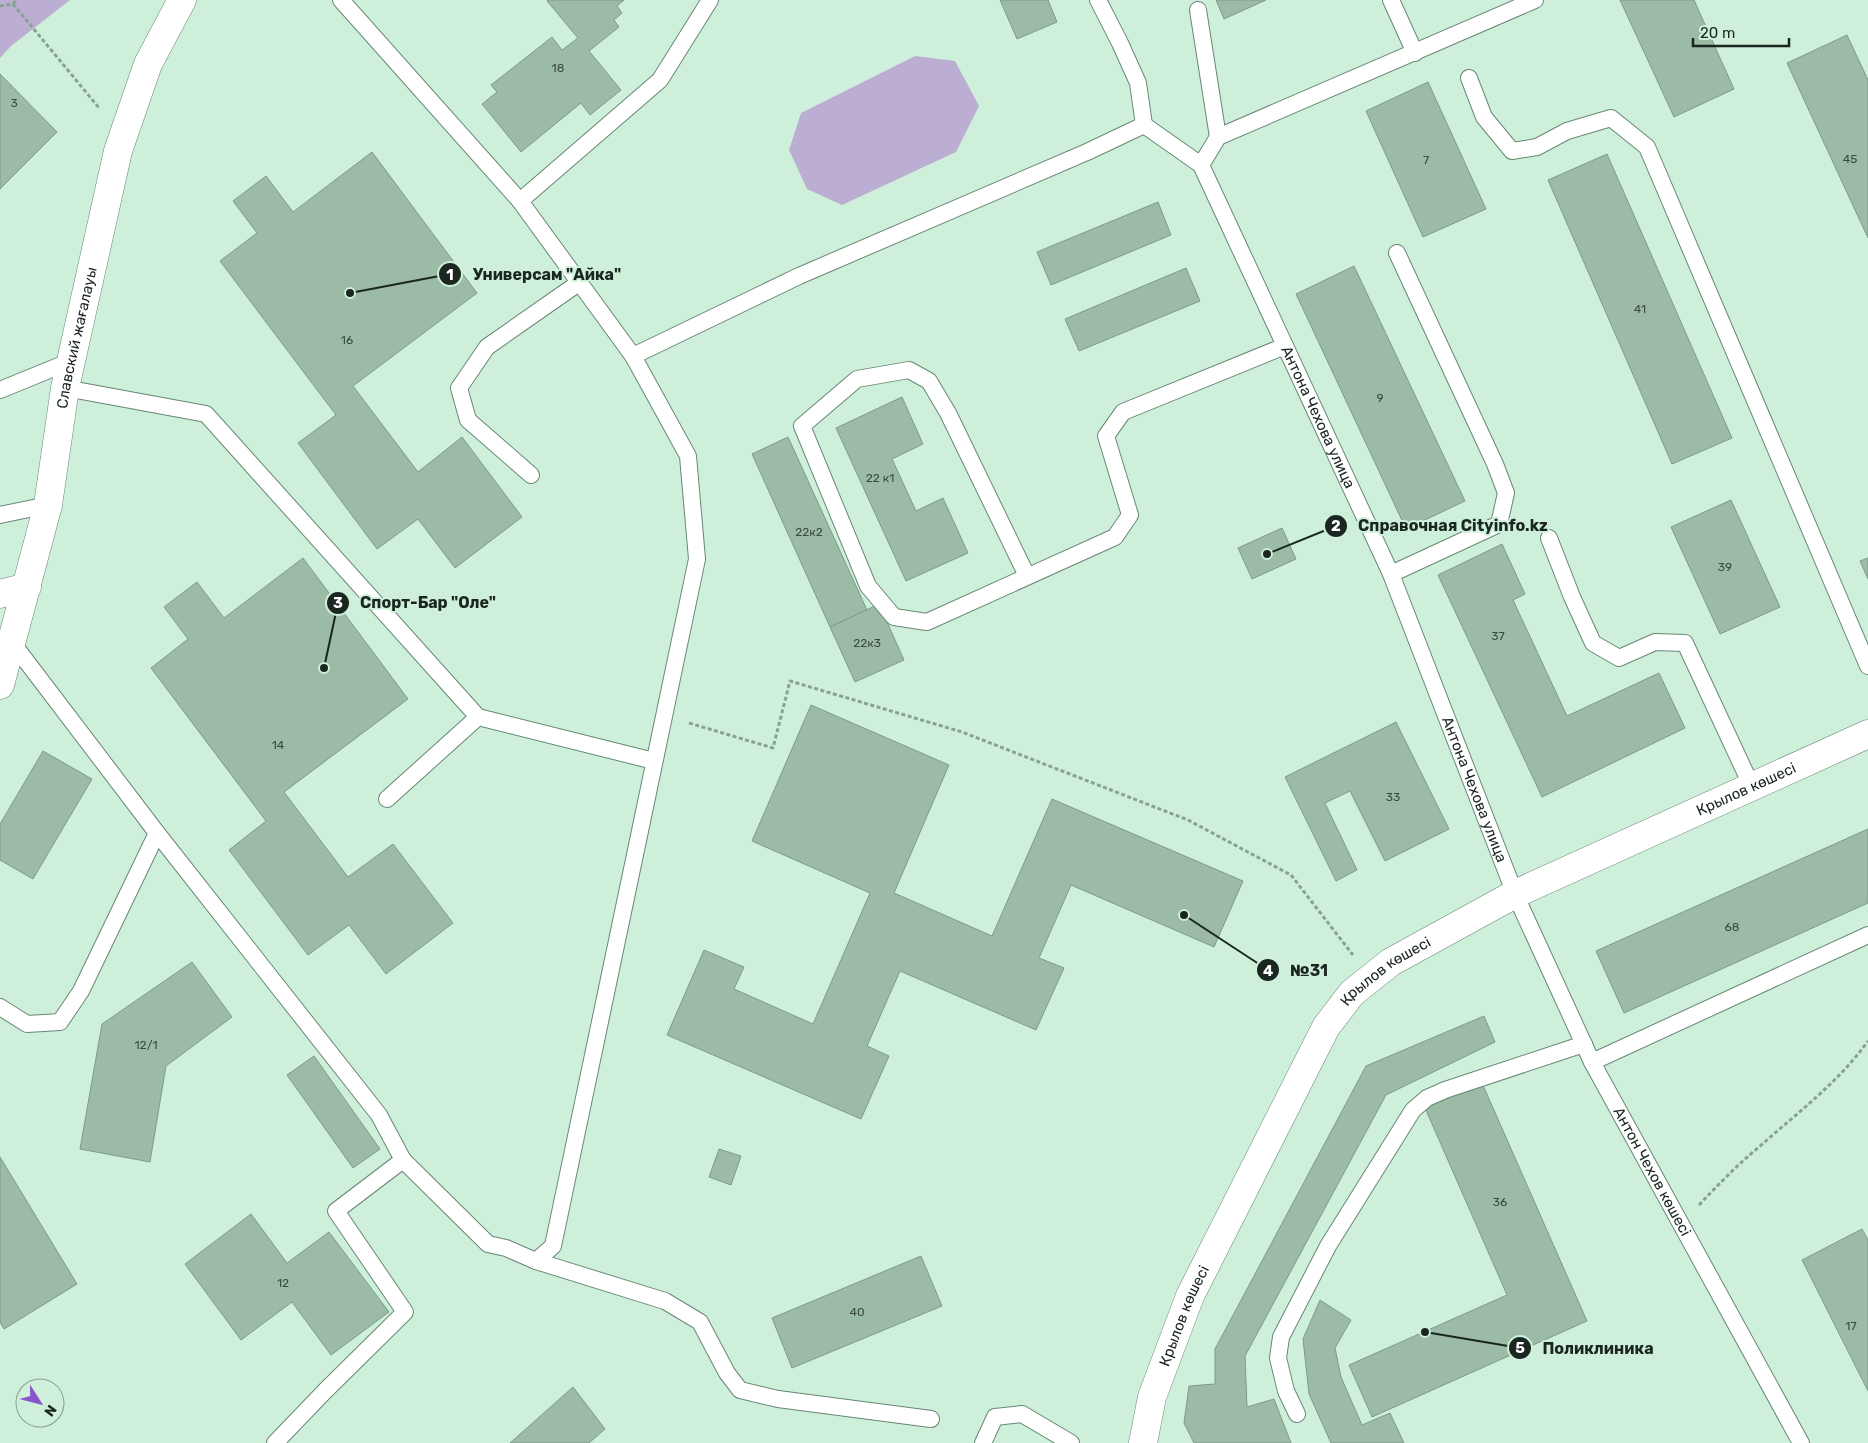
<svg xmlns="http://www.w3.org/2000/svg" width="1868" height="1443" font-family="Rubik,sans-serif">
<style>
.green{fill:#bbaed2}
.building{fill:#9bbba7;stroke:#7c9b88}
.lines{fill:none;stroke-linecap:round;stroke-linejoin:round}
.service-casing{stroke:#688775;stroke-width:18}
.tertiary-casing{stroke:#688775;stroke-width:29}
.secondary-casing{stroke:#688775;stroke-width:29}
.path{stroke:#88a292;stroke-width:3;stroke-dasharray:4 2.5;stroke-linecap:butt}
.service{stroke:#fff;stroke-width:16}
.tertiary{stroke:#fff;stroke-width:28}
.secondary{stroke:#fff;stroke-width:28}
.labels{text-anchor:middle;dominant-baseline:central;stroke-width:4;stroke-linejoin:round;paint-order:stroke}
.number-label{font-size:12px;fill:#3a4b41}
.street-label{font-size:15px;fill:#1a261f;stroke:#cef0db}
.leader{fill:none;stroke:#1a261f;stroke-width:2}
.callout-dot{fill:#1a261f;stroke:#cef0db;stroke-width:2}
.mark-label{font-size:15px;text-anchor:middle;font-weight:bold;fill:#fff}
.callout-label{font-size:16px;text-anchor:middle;font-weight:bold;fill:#1a261f;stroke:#cef0db;stroke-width:4;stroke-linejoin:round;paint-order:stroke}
</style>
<rect width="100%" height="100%" fill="#cef0db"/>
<g class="green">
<polygon points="0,0 70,0 11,46 0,58"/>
<polygon points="915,56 955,61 979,106 956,152 842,205 807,189 789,150 801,113"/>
</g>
<g class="building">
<polygon points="548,0 624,0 617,6 622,13 614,20 619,27 589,51 621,90 590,115 581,103 521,152 482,104 497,92 491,85 552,37 562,50 578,38 547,1"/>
<polygon points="1000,0 1048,0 1057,22 1017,39"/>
<polygon points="1216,0 1266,0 1224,19"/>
<polygon points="1620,0 1694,0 1734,89 1674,117"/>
<polygon points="1847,35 1868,80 1868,238 1787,63"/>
<polygon points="0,74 57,132 0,189"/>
<polygon points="1428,82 1486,209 1423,237 1366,111"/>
<polygon points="372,152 477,293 353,386 418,472 462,437 522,517 455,568 418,519 377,549 298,443 336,415 220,261 257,233 233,201 266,176 293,212"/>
<polygon points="1607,154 1732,438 1672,464 1548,180"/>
<polygon points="1158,202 1171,235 1051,285 1037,252"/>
<polygon points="1354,266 1465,501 1406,529 1296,294"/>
<polygon points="1186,268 1200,301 1079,351 1065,319"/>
<polygon points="902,397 923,444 892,459 916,511 943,498 968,553 906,581 836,428"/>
<polygon points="788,437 867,610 830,627 752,454"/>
<polygon points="1731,500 1780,607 1720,634 1671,527"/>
<polygon points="1282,528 1296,559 1252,579 1238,548"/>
<polygon points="1502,544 1525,594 1513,600 1567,716 1659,673 1685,728 1542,797 1438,575"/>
<polygon points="303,558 408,699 284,792 348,877 393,844 453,923 386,974 349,925 308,955 229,850 266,821 151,668 188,639 164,607 197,582 224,618"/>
<polygon points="1868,558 1868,579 1860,561"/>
<polygon points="879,604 904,660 855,682 830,627"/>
<polygon points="811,705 949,765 894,893 992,936 1052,799 1243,881 1214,947 1071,885 1039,958 1064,968 1036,1030 900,971 867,1046 889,1056 861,1119 667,1035 704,950 744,967 734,989 813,1024 870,893 752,841"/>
<polygon points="1396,722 1449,829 1385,861 1350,791 1325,803 1357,870 1336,881 1285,777"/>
<polygon points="43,751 92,779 33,879 0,860 0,824"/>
<polygon points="1868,829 1868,903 1624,1013 1596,951"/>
<polygon points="192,962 232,1017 166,1066 150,1162 80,1149 102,1024"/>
<polygon points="1484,1016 1495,1042 1386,1095 1245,1356 1247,1407 1274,1399 1291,1443 1194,1443 1184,1423 1189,1386 1215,1384 1215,1349 1366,1066"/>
<polygon points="314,1056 380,1149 353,1168 287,1075"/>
<polygon points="1482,1083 1587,1321 1372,1417 1349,1365 1507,1295 1425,1108"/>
<polygon points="719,1149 741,1156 731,1185 709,1177"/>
<polygon points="0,1157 77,1284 4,1329 0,1322"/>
<polygon points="251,1214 287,1263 329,1232 389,1312 331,1355 292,1302 241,1340 185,1264"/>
<polygon points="1862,1229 1868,1240 1868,1391 1802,1260"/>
<polygon points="921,1256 942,1306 792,1368 772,1318"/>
<polygon points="1320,1300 1351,1320 1335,1348 1341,1377 1362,1425 1390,1413 1404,1443 1331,1443 1309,1394 1303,1339"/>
<polygon points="573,1387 605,1429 589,1443 510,1443"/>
</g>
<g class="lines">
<defs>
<g id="service">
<polyline points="341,0 520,201 633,356 688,456 697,559 553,1246 536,1261 506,1248 488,1244 403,1160"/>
<polyline points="1098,0 1120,43 1138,83 1144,125"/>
<polyline points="1391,0 1415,53"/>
<polyline points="1198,10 1218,137"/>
<polyline points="1469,78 1484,117 1512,151 1537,147 1567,131 1611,118 1647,147 1868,666"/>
<path id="s1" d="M1201 165 1391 574 1515 894 1592 1062 1801 1443"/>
<polyline points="520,201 660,80 710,0"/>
<polyline points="633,356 799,276 1087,152 1144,125 1201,165 1218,137 1535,0"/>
<polyline points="65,388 206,414 478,717 654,761"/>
<polyline points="0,390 71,361"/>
<polyline points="531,475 468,420 459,388 487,347 580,282"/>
<polyline points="0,515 48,505"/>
<polyline points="1549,538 1572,597 1593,643 1619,658 1655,642 1685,643 1752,787"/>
<polyline points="1391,574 1499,524 1506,493 1495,464 1397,253"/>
<polyline points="1027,576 948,413 929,381 909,370 857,379 802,426 868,586 894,617 927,622 1115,537 1130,515 1106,436 1123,412 1285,346"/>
<polyline points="11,641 157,833 379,1115 403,1160 336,1211 405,1312 325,1391 275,1443"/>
<polyline points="387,799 478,717"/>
<polyline points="0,1007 27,1024 60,1022 81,991 157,833"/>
<polyline points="1592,1062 1868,935"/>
<polyline points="536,1261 665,1301 700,1322 727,1373 740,1390 778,1399 931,1419"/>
<polyline points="1297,1414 1286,1391 1278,1358 1281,1337 1328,1246 1413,1110 1427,1098 1445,1090 1584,1044"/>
<polyline points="983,1443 995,1417 1022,1414 1071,1443"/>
</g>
<g id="tertiary">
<polyline points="0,594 27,587"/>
<path id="s2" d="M0 685 48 505 65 388 118 151 148 64 182 0"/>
</g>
<g id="secondary">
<path id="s3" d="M1143 1443 1152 1397 1190 1296 1326 1027 1352 993 1391 962 1515 894 1868 734"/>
</g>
</defs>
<use href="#service" class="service-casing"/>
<use href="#tertiary" class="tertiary-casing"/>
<use href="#secondary" class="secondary-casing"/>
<g class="path">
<polyline points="13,4 100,109"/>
<polyline points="0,6 13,4 17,0"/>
<polyline points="689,723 773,748 790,681 962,732 1188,820 1291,875 1353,955"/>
<path d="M1699 1205C1718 1185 1737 1165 1759 1147 1797 1113 1838 1083 1868 1041"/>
</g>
<use href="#service" class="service"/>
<use href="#tertiary" class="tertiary"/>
<use href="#secondary" class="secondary"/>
</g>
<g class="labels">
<g class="number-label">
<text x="558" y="68">18</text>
<text x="14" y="103">3</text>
<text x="1850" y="159">45</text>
<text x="1426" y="160">7</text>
<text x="1640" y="309">41</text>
<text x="347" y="340">16</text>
<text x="1380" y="398">9</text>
<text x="880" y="478">22 к1</text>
<text x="809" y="532">22к2</text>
<text x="1725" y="567">39</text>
<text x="1498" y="636">37</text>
<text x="867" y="643">22к3</text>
<text x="278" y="745">14</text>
<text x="1393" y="797">33</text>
<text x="1732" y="927">68</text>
<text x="146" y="1045">12/1</text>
<text x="1500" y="1202">36</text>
<text x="283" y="1283">12</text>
<text x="857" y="1312">40</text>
<text x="1851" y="1326">17</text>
</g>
<g class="street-label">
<text stroke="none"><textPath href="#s2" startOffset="356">Славский жағалауы</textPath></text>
<text stroke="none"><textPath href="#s1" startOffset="278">Антона Чехова улица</textPath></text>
<text stroke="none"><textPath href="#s1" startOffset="682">Антона Чехова улица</textPath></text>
<text stroke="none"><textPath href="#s3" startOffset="944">Крылов көшесі</textPath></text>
<text stroke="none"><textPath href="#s3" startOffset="539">Крылов көшесі</textPath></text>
<text stroke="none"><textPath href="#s1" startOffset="1104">Антон Чехов көшесі</textPath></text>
<text stroke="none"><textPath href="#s3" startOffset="134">Крылов көшесі</textPath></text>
</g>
</g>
<path class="leader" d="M350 293L450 274M1267 554L1336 526M324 668L338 603M1184 915L1268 970M1425 1332L1520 1348"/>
<g class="callout-dot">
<circle cx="350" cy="293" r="5"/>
<circle cx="1267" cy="554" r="5"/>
<circle cx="324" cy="668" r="5"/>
<circle cx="1184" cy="915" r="5"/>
<circle cx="1425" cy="1332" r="5"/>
<circle cx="450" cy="274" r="12"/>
<circle cx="1336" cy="526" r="12"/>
<circle cx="338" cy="603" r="12"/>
<circle cx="1268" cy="970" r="12"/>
<circle cx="1520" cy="1348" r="12"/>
</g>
<g class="mark-label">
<text x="450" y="280">1</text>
<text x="1336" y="531">2</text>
<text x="338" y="608">3</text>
<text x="1268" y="976">4</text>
<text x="1520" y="1353">5</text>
</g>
<g class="callout-label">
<text x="547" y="280">Универсам "Айка"</text>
<text x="1453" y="531">Справочная Cityinfo.kz</text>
<text x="428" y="608">Спорт-Бар "Оле"</text>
<text x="1309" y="976">№31</text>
<text x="1598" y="1354">Поликлиника</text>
</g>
<g transform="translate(40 1403) rotate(126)"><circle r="24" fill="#cef0db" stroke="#869f90"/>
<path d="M0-4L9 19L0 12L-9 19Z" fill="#8a54cb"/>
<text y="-8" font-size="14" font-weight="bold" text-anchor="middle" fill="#1a261f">N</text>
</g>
<path d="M1693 38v8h96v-8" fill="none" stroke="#1a261f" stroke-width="2.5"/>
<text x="1700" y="38" font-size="15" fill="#1a261f" stroke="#cef0db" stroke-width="4" paint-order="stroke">20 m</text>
</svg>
